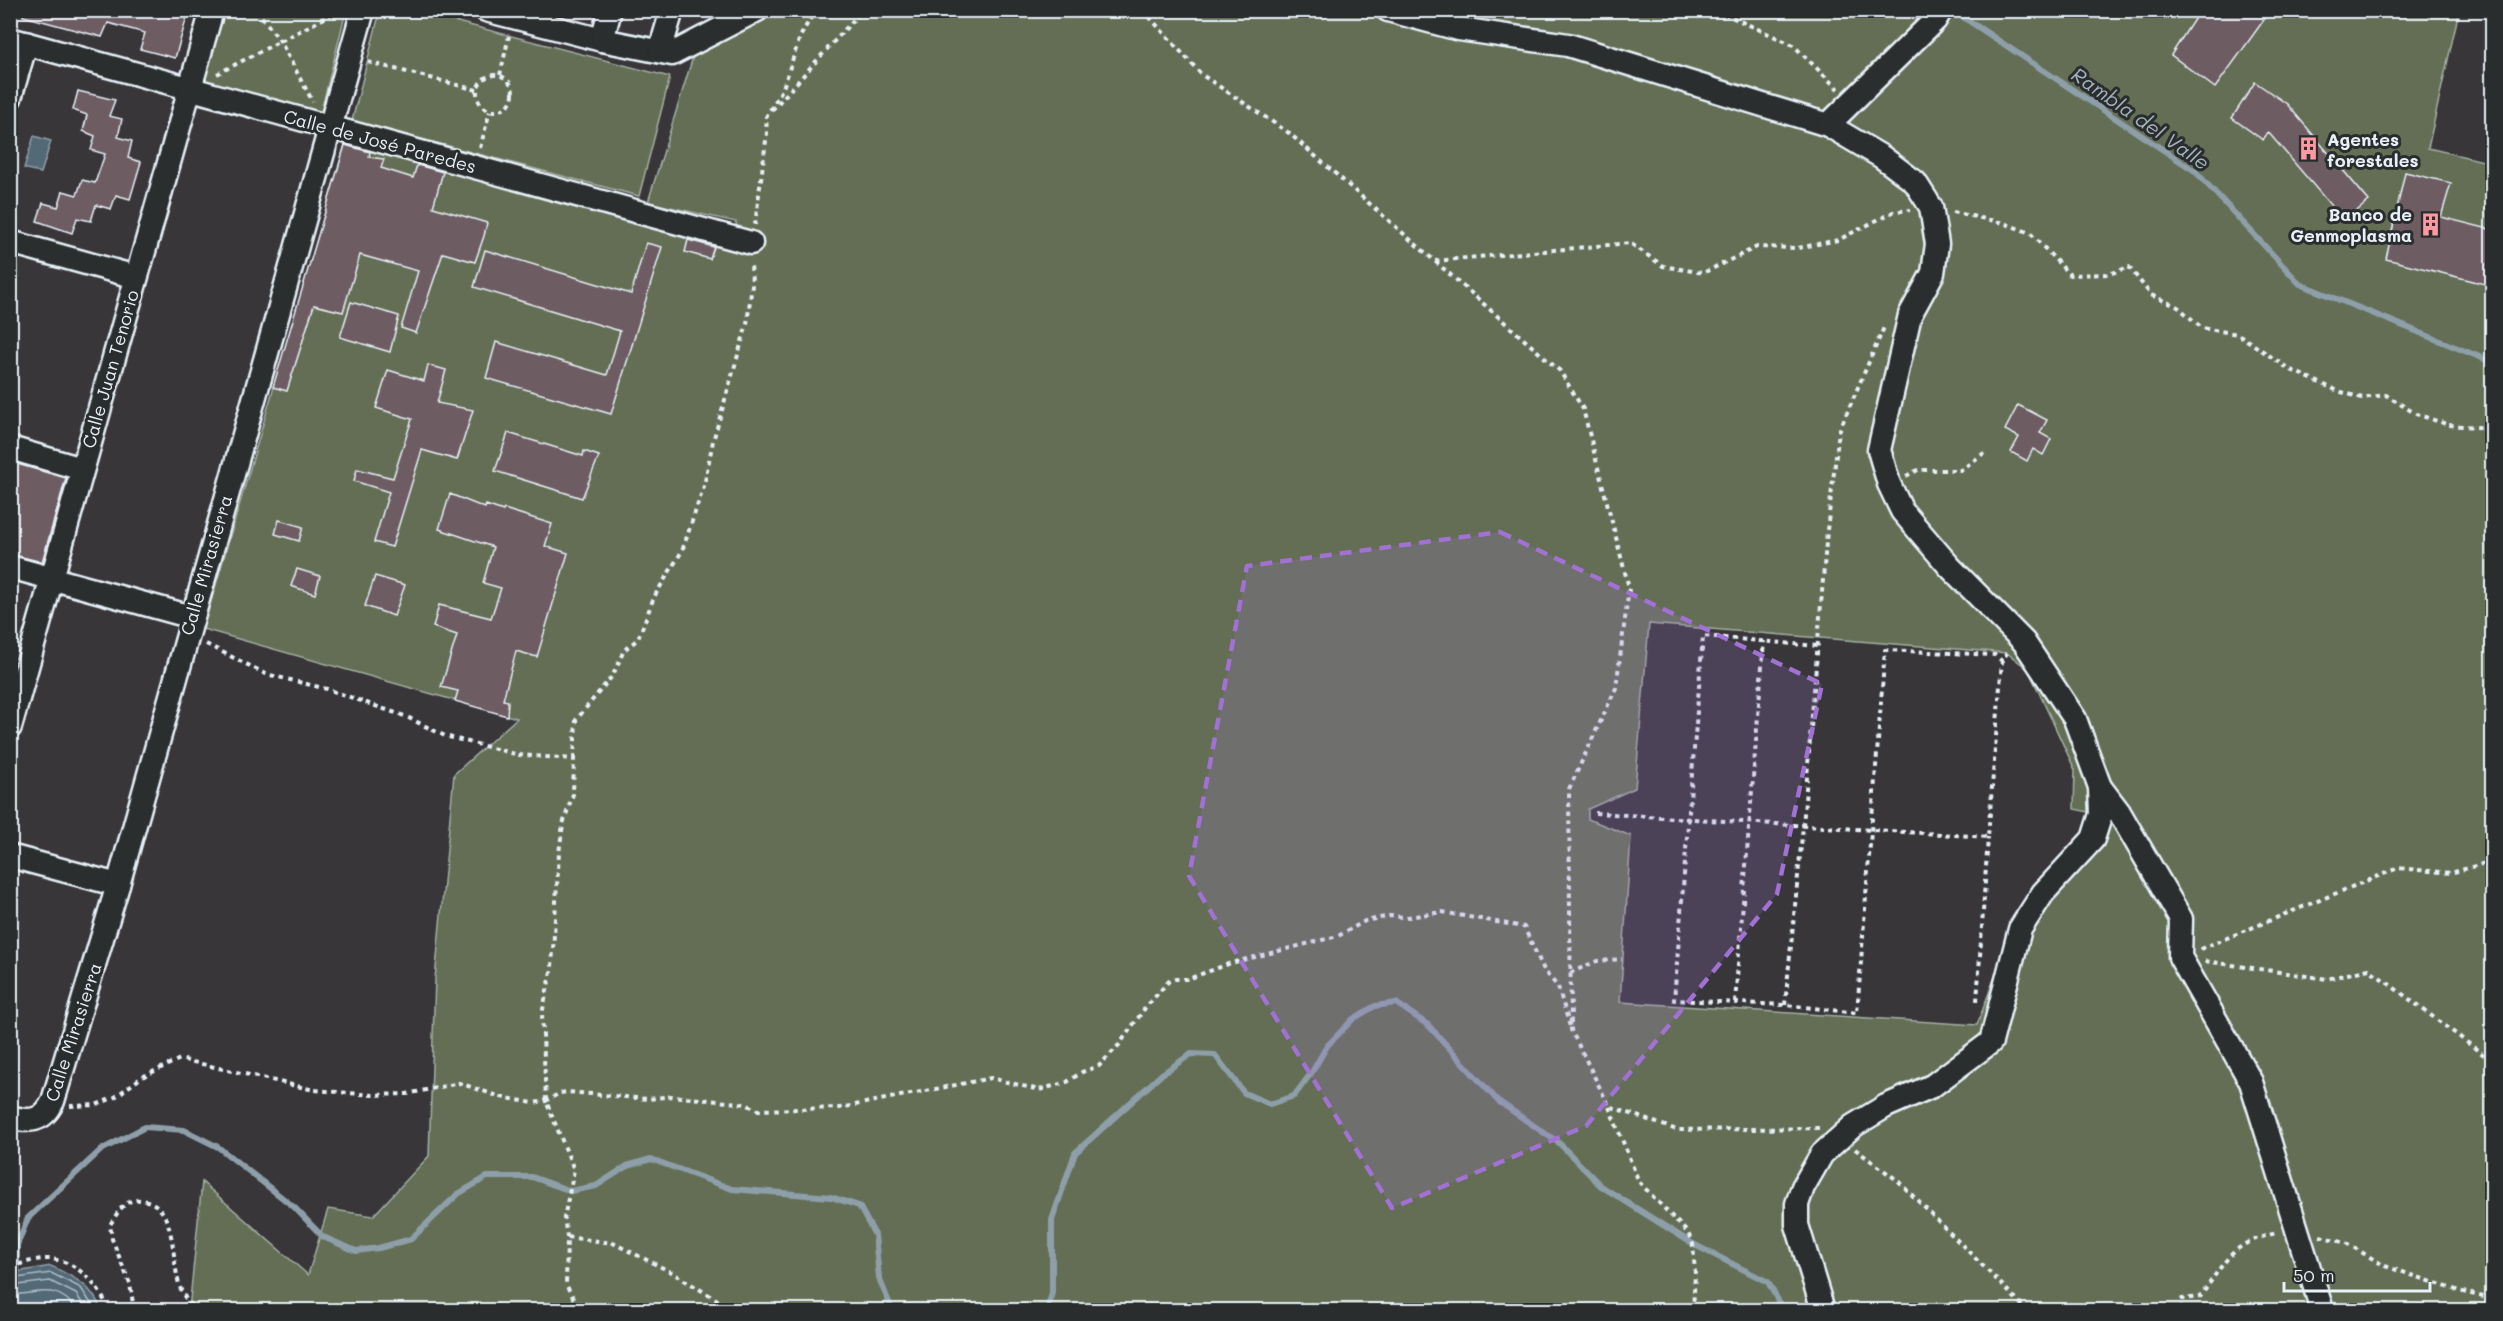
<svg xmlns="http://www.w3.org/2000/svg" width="2503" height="1321" font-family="Mali,sans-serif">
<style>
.green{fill:#636e54;stroke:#a6b0a6;stroke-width:1.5;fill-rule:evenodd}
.water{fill:#526976;stroke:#8e9faa;stroke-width:1.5}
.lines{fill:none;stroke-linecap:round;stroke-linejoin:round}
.shore{stroke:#acbbc4;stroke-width:1.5}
.stream{stroke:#8e9faa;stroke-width:6}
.building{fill:#6e5c64;stroke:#e8f1f8;stroke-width:1.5}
.street-casing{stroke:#e8f1f8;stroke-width:27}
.path{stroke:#e8f1f8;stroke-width:4;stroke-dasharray:4.5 4.5;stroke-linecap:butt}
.street{stroke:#2a2d2e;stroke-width:22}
.marked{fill:#a171d3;fill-opacity:0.2;stroke:#a171d3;stroke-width:4.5;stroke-dasharray:12 8;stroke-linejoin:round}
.labels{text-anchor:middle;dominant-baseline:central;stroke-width:6;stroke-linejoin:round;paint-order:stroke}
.poi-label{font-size:18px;font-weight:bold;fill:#e8f1f8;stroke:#2a2d2e;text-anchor:start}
.street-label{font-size:18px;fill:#e8f1f8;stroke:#2a2d2e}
.water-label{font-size:20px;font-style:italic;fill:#a4b4be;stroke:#2a2d2e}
</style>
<rect width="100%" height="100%" fill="#383639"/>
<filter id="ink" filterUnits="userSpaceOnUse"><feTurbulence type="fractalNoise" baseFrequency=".0167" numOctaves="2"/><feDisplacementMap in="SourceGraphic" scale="12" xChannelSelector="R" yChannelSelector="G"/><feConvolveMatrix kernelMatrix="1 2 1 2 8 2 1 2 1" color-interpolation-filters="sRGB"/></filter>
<g filter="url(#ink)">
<g class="green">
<polygon points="226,11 346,11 320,116 201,83"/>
<polygon points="380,11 415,11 670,77 639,196 352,121"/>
<path d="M736 11H2459L2428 148 2492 163V1310H189L202 1182 308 1275 328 1209 373 1216 429 1156 435 979 454 774 517 718 203 629 346 141 738 249 736 222 648 202 701 31ZM1649 624 2007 653 2028 669 2075 770 2074 809 2089 812 2087 829 2010 936 1977 1025 1620 1002 1631 836 1588 819V809L1635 788Z"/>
</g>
<g class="water">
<polygon points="34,136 51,141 41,173 24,168"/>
<path d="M51 1266C74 1277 93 1286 101 1310H11V1273Z"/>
</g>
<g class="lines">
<g class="shore">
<polyline points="10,1279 51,1273 81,1288 95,1310"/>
<polyline points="10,1286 50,1281 76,1294 87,1310"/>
<path d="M10 1295C40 1294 56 1282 77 1310"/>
</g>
<g class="stream">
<polyline points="1948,10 1957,13 2195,171 2300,284 2492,362"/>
<polyline points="17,1272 17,1245 28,1218 101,1150 145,1127 184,1130 218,1147 294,1207 323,1237 356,1251 379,1248 411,1239 458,1194 487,1177 532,1177 571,1191 596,1186 627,1166 651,1159 732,1189 831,1197 859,1206 875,1235 879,1278 892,1310"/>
<polyline points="1047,1310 1052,1293 1052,1220 1075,1153 1162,1074 1191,1054 1215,1055 1244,1093 1270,1104 1294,1096 1312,1072 1327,1046 1353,1019 1375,1006 1396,1003 1428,1025 1498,1101 1559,1143 1601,1186 1693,1244 1768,1282 1783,1310"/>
</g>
</g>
<g class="building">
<polygon points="23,10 189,10 175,58 140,49 145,33 108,23 102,37 23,16"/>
<polygon points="2200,10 2271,10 2215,88 2171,55"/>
<polygon points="2255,82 2287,104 2369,201 2344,221 2268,132 2263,140 2232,118"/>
<polygon points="78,91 115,100 109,116 122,119 118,137 132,141 128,158 141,162 130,199 116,195 111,209 96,205 91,221 77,218 72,233 37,221 43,203 58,207 63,191 77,195 82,180 95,183 105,154 91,150 95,136 83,131 87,115 73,110"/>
<polygon points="345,145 370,152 369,157 384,159 381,168 413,178 417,165 443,172 433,207 487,223 484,236 475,262 443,253 416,333 401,328 418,271 360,255 343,312 314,305 287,391 273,387"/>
<polygon points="2405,172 2451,183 2441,217 2493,230 2493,286 2386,259"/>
<polygon points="688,240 714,247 710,259 685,252"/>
<polygon points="646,243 662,247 611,414 486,378 496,342 607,375 620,331 474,287 485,250 631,294"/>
<polygon points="351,302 399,316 390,352 340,337"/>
<polygon points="428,365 446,370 437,403 473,410 457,460 422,450 392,547 374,542 389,492 354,481 357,469 393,478 412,419 376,408 388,370 424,381"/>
<polygon points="2018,405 2047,420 2040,433 2051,439 2043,455 2033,449 2027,461 2011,452 2019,437 2005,430"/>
<polygon points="508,433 583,456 584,451 599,456 582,498 495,471"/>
<polygon points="10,462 66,478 42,562 10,554"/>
<polygon points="450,494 485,508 486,505 503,511 504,509 552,524 545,546 568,553 537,657 516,651 503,700 508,701 507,716 455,701 458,691 441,687 457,635 433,627 439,605 491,618 501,588 483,583 493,547 439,529"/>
<polygon points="279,520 303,527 299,541 275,534"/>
<polygon points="297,569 320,576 315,594 291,586"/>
<polygon points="375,576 405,585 394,616 365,606"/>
</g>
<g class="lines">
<defs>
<g id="street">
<polyline points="486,10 602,40 672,54 757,10"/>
<polyline points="1388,10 1459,29 1568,45 1828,125 1882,157 1915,182 1931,207 1937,244 1933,273 1910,315 1879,450 1889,484 1902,511 1950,567 2024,642 2075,719 2100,787 2101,814 2093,839 2043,893 2020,929 1991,1042 1932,1086 1886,1106 1853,1126 1822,1154 1803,1187 1797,1204 1797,1225 1823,1310"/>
<polyline points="10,39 751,243"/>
<polyline points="602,40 610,10"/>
<polyline points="660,51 672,10"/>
<polyline points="10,98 26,43"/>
<polyline points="1828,125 1935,20 1941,10"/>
<polyline points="10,242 136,277"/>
<polyline points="10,448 82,469"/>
<polyline points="10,567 192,617"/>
<polyline points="10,727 212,10"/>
<polyline points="2100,787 2119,812 2181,919 2180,957 2251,1082 2322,1310"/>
<polyline points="10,856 118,885"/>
<path d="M10 1117C30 1123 44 1121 53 1101L118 885 363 10"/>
</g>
</defs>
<use href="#street" class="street-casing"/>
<g class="path">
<polyline points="256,10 279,39 313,102"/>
<polyline points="1143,10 1202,75 1289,133 1560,371 1583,409 1629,588 1616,688 1569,789 1571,1030 1609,1106 1677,1130 1820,1128"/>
<polyline points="1716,10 1793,45 1838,89"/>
<polyline points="368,62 477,90"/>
<polyline points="217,74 340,10"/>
<circle cx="495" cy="93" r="18"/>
<polyline points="500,75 509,36"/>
<polyline points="772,110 858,15 866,10"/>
<polyline points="480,148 490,111"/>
<polyline points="1953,212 2004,223 2030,233 2070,275 2109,274 2129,267 2151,295 2178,307 2202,328 2238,334 2289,369 2338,391 2362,398 2386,395 2416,414 2449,425 2492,428"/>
<polyline points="755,225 767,133 766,117 783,88 800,37 815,10"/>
<polyline points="1435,261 1630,243 1663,266 1703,273 1757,247 1798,248 1838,240 1893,212 1910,210"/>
<polyline points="1906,476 1918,470 1961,470 1984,453"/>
<polyline points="206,644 266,674 327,689 407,717 445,736 519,755 574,759 573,794 563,824 559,853 552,967 542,1014 546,1101 574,1170 564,1218 567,1237 566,1285 581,1310"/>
<polyline points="1817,646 1703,636 1674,1000 1785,1005 1857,1013 1885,650 1995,655 2002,661"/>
<polyline points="574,759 576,720 613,675 624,650 638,639 654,597 682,551 704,486 713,441 747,324 752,285 751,262"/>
<polyline points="1595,813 1988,837 2002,661 2007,653"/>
<polyline points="2200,949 2398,868 2451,873 2492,861"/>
<polyline points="2205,961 2327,979 2369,969 2492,1061"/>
<polyline points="1570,973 1597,961 1622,959"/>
<polyline points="1977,1001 1988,837"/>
<polyline points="1735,1002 1764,641"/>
<polyline points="1785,1005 1803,826 1827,530 1839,431 1885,325"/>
<polyline points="70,1106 96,1105 115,1097 142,1077 180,1059 314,1090 373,1095 407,1094 459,1083 501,1097 533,1103 546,1101 560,1093 568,1092 648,1099 672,1096 746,1104 758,1110 840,1108 991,1078 1039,1090 1067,1082 1082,1072 1099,1066 1119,1045 1145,1008 1169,981 1175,979 1188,979 1231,963 1338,936 1365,921 1390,916 1408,917 1442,912 1524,927 1544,970 1558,987 1571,1030"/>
<polyline points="1609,1107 1639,1182 1688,1233 1693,1244 1695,1274 1693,1310"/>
<polyline points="1855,1149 1897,1180 2027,1310"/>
<polyline points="2320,1236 2346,1243 2385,1266 2459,1291 2492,1299"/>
<polyline points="567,1237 613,1243 671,1272 734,1310"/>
<path d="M10 1267C21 1264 32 1260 43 1259 75 1257 98 1284 109 1310"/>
<path d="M134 1310 130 1284 112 1239 110 1225C117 1213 125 1198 141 1200 180 1203 169 1265 182 1292 185 1299 191 1305 196 1310"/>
<path d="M2181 1310 2182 1299 2200 1297C2226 1261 2230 1243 2277 1233"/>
</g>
<use href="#street" class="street"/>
</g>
</g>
<path class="marked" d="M1500 532 1822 684 1777 894 1586 1126 1392 1208 1189 876 1247 566Z"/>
<defs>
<symbol id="building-bare" viewBox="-9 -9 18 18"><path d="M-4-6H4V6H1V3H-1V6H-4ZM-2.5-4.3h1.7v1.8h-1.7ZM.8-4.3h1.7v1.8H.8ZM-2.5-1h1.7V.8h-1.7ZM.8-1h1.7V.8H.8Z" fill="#ff9aa2" stroke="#2a2d2e" stroke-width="2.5" paint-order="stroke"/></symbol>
</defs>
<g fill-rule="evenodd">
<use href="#building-bare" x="2292" y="132" width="33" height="33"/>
<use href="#building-bare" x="2414" y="208" width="33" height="33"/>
</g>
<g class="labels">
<g class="poi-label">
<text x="2327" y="139">Agentes<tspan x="2327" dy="21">forestales</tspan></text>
<text x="2412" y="214" text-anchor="end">Banco de<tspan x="2412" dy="21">Genmoplasma</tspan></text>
</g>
<g class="street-label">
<text transform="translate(380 141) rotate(15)">Calle de José Paredes</text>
<text transform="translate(110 369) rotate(-74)">Calle Juan Tenorio</text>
<text transform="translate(206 565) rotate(-74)">Calle Mirasierra</text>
<text transform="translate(73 1032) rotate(-72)">Calle Mirasierra</text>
</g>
<g class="water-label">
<text transform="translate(2141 118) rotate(35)">Rambla del Valle</text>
</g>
</g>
<rect width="2503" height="1321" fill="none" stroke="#2a2d2e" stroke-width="36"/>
<rect x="18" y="18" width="2467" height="1285" fill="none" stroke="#e8f1f8" stroke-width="2" filter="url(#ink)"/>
<path d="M2284 1282v9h146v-9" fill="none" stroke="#e8f1f8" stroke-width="3"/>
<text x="2293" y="1282" font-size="18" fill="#e8f1f8" stroke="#2a2d2e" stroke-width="4.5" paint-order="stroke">50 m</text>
</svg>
